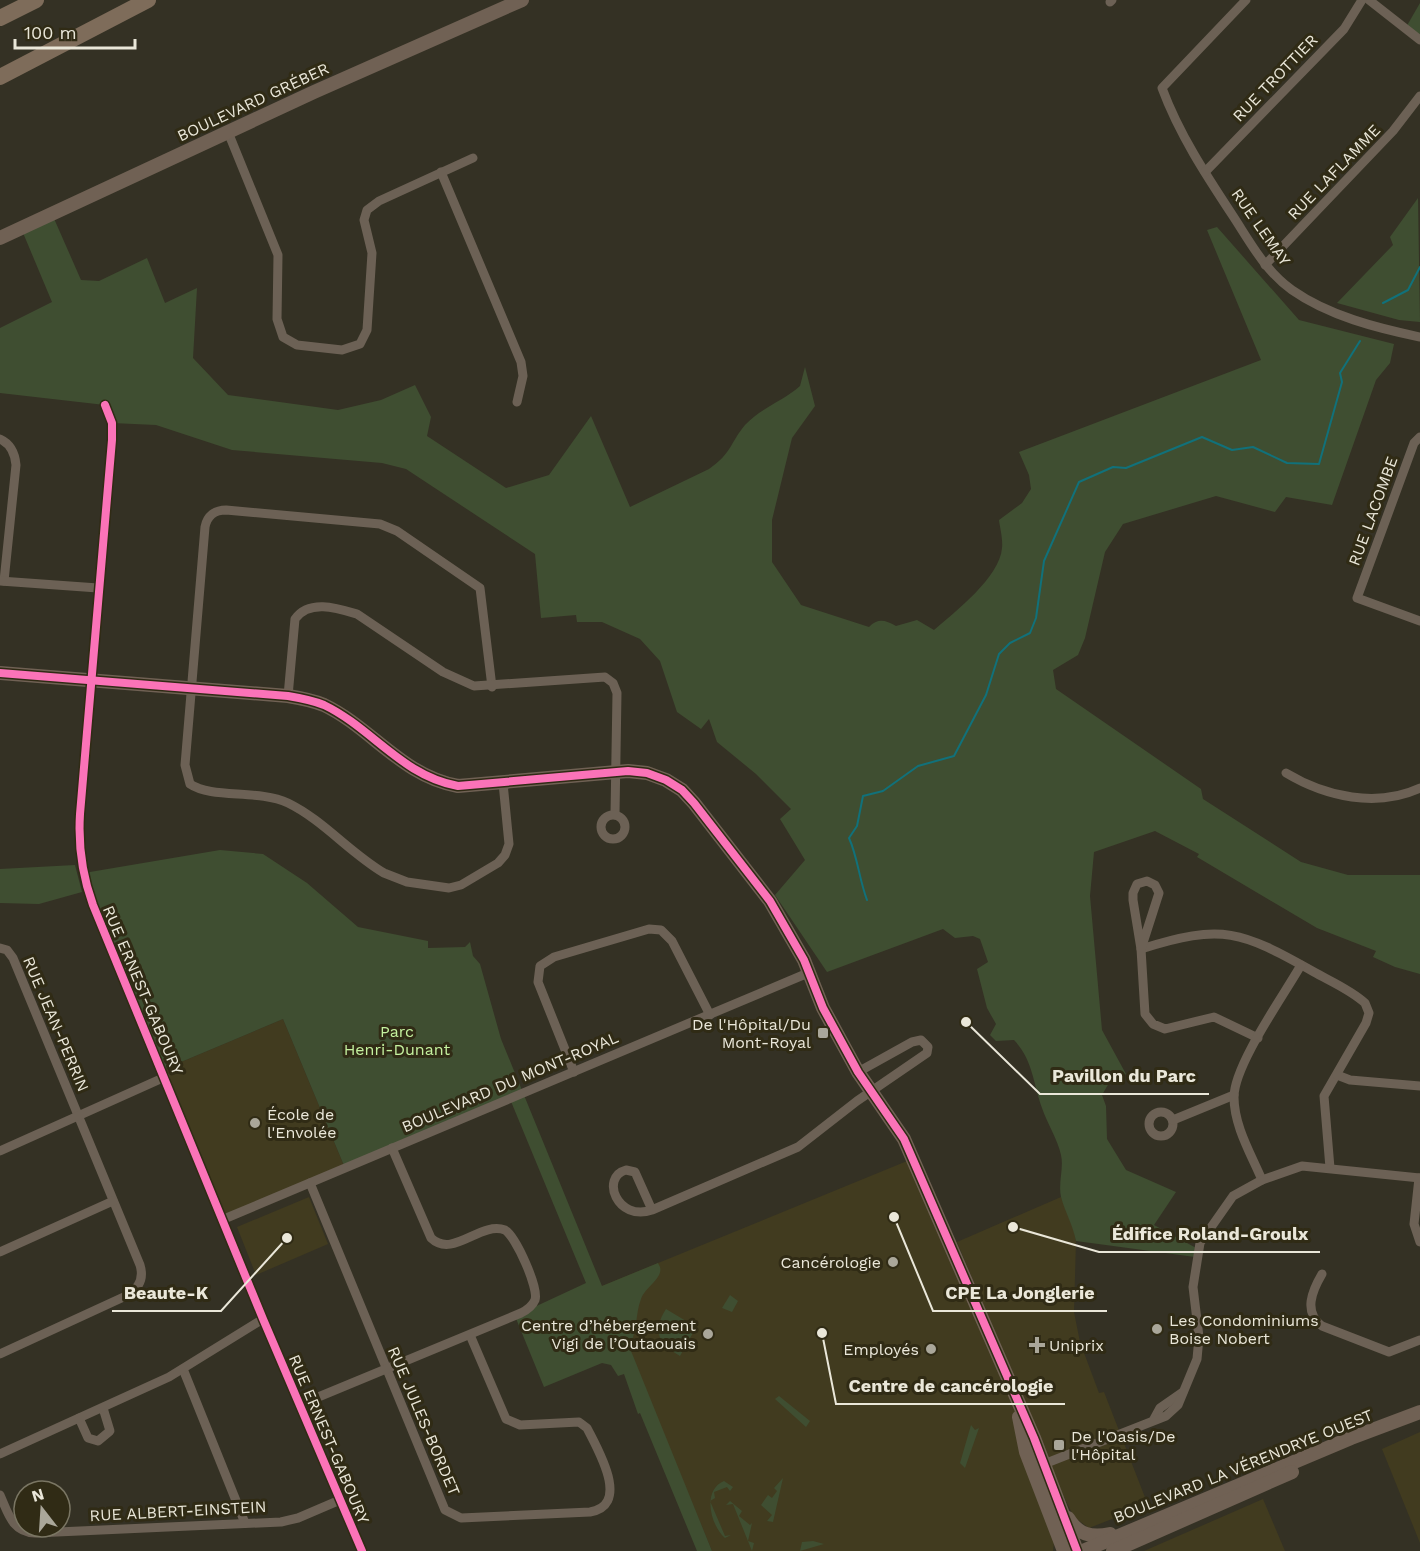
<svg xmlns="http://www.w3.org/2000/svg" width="1420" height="1551" font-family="'Work Sans',sans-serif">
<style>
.built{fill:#413b1f}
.green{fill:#3f4e31}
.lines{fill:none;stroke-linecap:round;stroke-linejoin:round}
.stream{stroke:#11717a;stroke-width:2}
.street{stroke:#6c6155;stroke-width:9}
.secondary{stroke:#706154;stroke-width:14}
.highway{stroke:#7e6c5a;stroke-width:16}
.cycleway-casing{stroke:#302b15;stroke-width:11}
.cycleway{stroke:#fb73b8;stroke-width:8}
.poi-dot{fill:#aaa79a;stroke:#302b15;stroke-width:2}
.labels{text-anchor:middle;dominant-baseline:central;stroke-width:6;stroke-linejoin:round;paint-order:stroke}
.street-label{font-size:16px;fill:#eae7d9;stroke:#302b15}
.poi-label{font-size:16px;fill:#eae7d9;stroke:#302b15;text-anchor:end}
.park-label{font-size:16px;fill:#c5f29f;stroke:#302b15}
.leader{fill:none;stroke:#eae7d9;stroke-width:2}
.callout-dot{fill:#eae7d9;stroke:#302b15;stroke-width:2}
.callout-label{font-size:18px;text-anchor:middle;font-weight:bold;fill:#eae7d9;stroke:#302b15;stroke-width:6;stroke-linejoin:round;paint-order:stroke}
</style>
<rect width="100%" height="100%" fill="#343124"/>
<g class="built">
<polygon points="283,1019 345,1168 224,1219 162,1070"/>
<polygon points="912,1159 1017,1404 1054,1542 1053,1551 712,1551 602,1286"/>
<polygon points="309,1197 328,1244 256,1275 237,1227"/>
<polygon points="1061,1197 1073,1223 1076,1241 1074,1312 1080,1342 1099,1393 1104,1392 1148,1505 1089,1528 1074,1517 1060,1489 957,1242"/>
<polygon points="1420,1432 1420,1543 1382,1449"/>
<polygon points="1263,1499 1285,1551 1144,1551"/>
</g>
<g class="green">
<polygon points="1420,3 1420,40 1405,29"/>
<polygon points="1418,198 1420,322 1399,320 1337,303 1393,245 1390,237"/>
<path d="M52 214 81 280 99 281 147 258 165 303 197 288 193 358 228 395 338 410 381 400 415 385 431 417 427 436 506 488 549 475 591 416 630 507 709 469C732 453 730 443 745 425 761 408 783 401 800 386L805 367 815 406 792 438 772 520V562L801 605 869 627C878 618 885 620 896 626L917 620 934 630C955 612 1000 577 1002 548 1003 539 1000 528 999 520L1022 503 1031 489 1029 475 1019 452 1261 360 1207 230 1217 227 1299 320 1394 344 1390 363 1376 380 1332 505 1286 497 1275 512 1216 496 1123 524 1105 552 1085 638 1078 655 1053 670 1056 689 1201 789 1203 799 1301 862 1348 875H1420V974L1395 967 1373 957 1376 951 1317 928 1197 857 1199 854 1155 831 1094 852 1090 896 1102 1030 1126 1074 1109 1083 1102 1095 1106 1106 1107 1139 1126 1170 1176 1192 1154 1225 1198 1249 1195 1257 1076 1241C1073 1225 1065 1212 1061 1197 1058 1183 1064 1168 1061 1155 1058 1140 1047 1123 1042 1108 1033 1083 1033 1060 1014 1040L996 1041 990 1035 996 1024 987 1008 977 969 988 962 980 939 973 936 955 938 943 929 827 972 775 895 805 860 780 819 791 809 756 774 717 742 709 719 701 729 677 712 660 661 640 639 602 622H577L576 615 541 618 535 554 406 469 382 463 232 450 156 425 112 423 105 405 0 393V328L52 302 21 228Z"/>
<path d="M220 850 263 854 307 883 358 927 428 941V948L465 947 470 942 473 956 480 964 501 1039 602 1286 658 1263 660 1267C663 1279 645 1287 641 1299 635 1314 638 1332 629 1346L712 1551H697L640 1413 638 1414 624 1374 618 1376 611 1365 602 1363 544 1387 515 1316 586 1283 510 1099 345 1168 283 1019 162 1070 84 873Z"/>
<polygon points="75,865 82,892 39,904 0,903 0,869"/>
<polygon points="730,1295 738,1301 732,1312 722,1308"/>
<path d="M666 1309 691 1324 689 1328 694 1331 680 1356C658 1343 652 1331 666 1309Z"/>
<polygon points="779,1396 810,1421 806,1427 775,1399"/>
<polygon points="971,1425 975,1430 979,1428 965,1468 960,1463"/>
<polygon points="783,1478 773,1522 767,1521 772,1515 761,1505 768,1495 772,1498 777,1491 774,1488"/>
<path d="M724 1481 733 1487 730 1491 727 1487 714 1492 715 1498 710 1501 725 1536 731 1535 725 1538C710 1525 702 1490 724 1481Z"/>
<polygon points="730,1501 742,1511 739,1516 750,1525 752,1523 748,1541 754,1543 752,1551 733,1504 726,1505"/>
<polygon points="813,1541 824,1544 800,1551 802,1542"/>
</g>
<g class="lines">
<g class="stream">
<polyline points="1383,303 1408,290 1420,267"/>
<path d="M867 900C859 879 858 858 849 838L857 826 863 796 883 791 918 766 954 756 986 695 999 654 1010 643 1030 633 1036 618 1044 561 1079 482 1113 467 1126 468 1202 437 1232 450 1253 447 1287 463 1319 464 1342 382 1340 373 1360 341"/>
</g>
<g class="street">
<path d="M1246 0 1162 88C1179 134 1206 175 1233 216 1250 242 1266 272 1292 290 1329 316 1377 328 1420 337"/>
<polyline points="1369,0 1420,40"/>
<polyline points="1110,2 1112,0"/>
<polyline points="228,132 278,255 277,319 283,337 297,345 342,350 360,344 367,330 372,253 364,220 367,210 379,201 473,158"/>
<polyline points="441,172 521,362 523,376 517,402"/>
<polyline points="1205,172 1344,29 1362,0"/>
<polyline points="1265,265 1393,131 1420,96"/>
<path d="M105 405 112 423V440L80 814C78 846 82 875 93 905L263 1319 362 1551"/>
<polyline points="1420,437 1414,443 1357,598 1420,621"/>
<path d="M0 439C11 444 15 453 16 465L4 581"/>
<polyline points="0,581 98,588"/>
<path d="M492 687 480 588 397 531 380 524 226 510C215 510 207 516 205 527L185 765 190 784C212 799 258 789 288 803 323 820 350 853 384 873L407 882 449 888 461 885 498 863 505 855 509 844 503 783"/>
<path d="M288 696 295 619C309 599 337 608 357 614L443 672 474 686 605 677 613 683 617 693 615 814"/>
<path d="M1286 773C1326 797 1377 808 1420 788"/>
<circle cx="613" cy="827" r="12"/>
<path d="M0 948 7 950 13 958 140 1265C144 1278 139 1288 128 1295L0 1354"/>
<path d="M1141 949C1223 923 1241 931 1314 972 1330 981 1351 990 1365 1003L1369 1013 1366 1023 1324 1096 1330 1168"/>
<polyline points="1141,949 1159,893 1155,885 1147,881 1137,884 1133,893 1133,900 1141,949 1145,1014 1153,1024 1165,1029 1214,1017 1258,1038"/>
<polyline points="574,1072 538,982 540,966 554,957 649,929 661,930 672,941 710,1015"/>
<polyline points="1337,1075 1350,1080 1420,1086"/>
<circle cx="1161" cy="1124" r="12"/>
<polyline points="1173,1120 1234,1095"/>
<polyline points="0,1151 165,1077"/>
<polyline points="1419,1178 1414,1224 1420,1242"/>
<path d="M1262 1180C1251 1154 1234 1126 1234 1097 1234 1065 1284 995 1301 965"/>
<path d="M310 1183 445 1510 461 1518 590 1512C631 1505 598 1450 587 1428L579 1422 520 1425 506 1419 470 1335"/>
<path d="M652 1210 635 1172 626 1170C600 1177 617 1222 652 1210L798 1147 857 1101 927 1053 928 1047 921 1040 912 1042 858 1072"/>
<polyline points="224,1219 808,973"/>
<polyline points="0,1252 113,1201"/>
<path d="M1322 1274C1312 1291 1303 1312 1322 1326L1389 1352 1420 1340"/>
<polyline points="183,1369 245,1523"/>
<path d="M299 1405 521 1313C527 1310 532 1307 535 1300 539 1288 516 1237 505 1230 480 1221 453 1259 431 1238L392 1148"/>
<polyline points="79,1418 88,1438 98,1441 110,1431 103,1408"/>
<polyline points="1154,1419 1160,1408 1183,1392"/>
<polyline points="0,1454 169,1377 263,1319"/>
<polyline points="1044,1464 1166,1416 1178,1405 1197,1359 1199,1337 1193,1287 1200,1243 1233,1196 1262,1180 1302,1166 1420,1178"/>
<path d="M0 1495C8 1513 12 1532 35 1533L281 1522 298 1518 340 1500"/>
</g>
<g class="secondary">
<polyline points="0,238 314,92 522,0"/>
<path d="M0 673 288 696C300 698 312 700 324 705 372 728 402 776 458 786L628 771 647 773 666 780 682 790 694 803 770 901 804 960 823 1008 858 1072 904 1139 1034 1438 1077 1551"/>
<polyline points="1019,1417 1026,1452 1064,1551"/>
<path d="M1068 1518C1078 1535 1092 1538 1110 1534"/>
<polyline points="1083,1551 1351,1438 1420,1412"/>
<polyline points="1113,1551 1292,1472"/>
</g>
<g class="highway">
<polyline points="0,18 36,0"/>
<polyline points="0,77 148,0"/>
</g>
<defs>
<g id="cycleway">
<path d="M105 405 112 423V440L80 814C78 846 82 875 93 905L263 1319 362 1551"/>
<path d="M0 673 288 696C300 698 312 700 324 705 372 728 402 776 458 786L628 771 647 773 666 780 682 790 694 803 770 901 804 960 823 1008 858 1072 904 1139 1034 1438 1077 1551"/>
</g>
</defs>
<use href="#cycleway" class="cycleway-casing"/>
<use href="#cycleway" class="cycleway"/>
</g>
<g class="poi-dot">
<rect x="817" y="1027" width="12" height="12" rx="3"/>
<circle cx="255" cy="1123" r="6"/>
<circle cx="893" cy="1262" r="6"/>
<circle cx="1157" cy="1329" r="6"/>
<circle cx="708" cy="1334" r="6"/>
<path d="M1034 1336h6v6h6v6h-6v6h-6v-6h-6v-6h6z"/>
<circle cx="931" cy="1349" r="6"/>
<rect x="1053" y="1439" width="12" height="12" rx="3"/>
</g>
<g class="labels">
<g class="street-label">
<text transform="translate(1275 78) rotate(-46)">RUE TROTTIER</text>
<text transform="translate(253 102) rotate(-25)">BOULEVARD GRÉBER</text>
<text transform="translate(1334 172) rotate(-46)">RUE LAFLAMME</text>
<text transform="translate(1261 227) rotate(55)">RUE LEMAY</text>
<text transform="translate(1373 511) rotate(-70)">RUE LACOMBE</text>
<text transform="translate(143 990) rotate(67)">RUE ERNEST-GABOURY</text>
<text transform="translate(56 1024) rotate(67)">RUE JEAN-PERRIN</text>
<text transform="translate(510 1082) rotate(-23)">BOULEVARD DU MONT-ROYAL</text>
<text transform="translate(424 1421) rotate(67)">RUE JULES-BORDET</text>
<text transform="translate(329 1439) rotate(67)">RUE ERNEST-GABOURY</text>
<text transform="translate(1243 1466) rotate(-22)">BOULEVARD LA VÉRENDRYE OUEST</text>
<text transform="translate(178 1511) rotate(-3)">RUE ALBERT-EINSTEIN</text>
</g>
<g class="poi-label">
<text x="811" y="1024">De l'Hôpital/Du<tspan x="811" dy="18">Mont-Royal</tspan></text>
<text x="267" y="1114" text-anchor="start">École de<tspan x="267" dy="18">l'Envolée</tspan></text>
<text x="881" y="1262">Cancérologie</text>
<text x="1169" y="1320" text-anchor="start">Les Condominiums<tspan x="1169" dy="18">Boise Nobert</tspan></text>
<text x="696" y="1325">Centre d’hébergement<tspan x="696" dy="18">Vigi de l’Outaouais</tspan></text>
<text x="1049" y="1345" text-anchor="start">Uniprix</text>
<text x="919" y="1349">Employés</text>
<text x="1071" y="1436" text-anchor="start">De l'Oasis/De<tspan x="1071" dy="18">l'Hôpital</tspan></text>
</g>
<g class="park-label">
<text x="397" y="1031">Parc<tspan x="397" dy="18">Henri-Dunant</tspan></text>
</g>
</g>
<path class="leader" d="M966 1022L1040 1094H1209M1013 1227L1099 1252H1320M287 1238L221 1311H112M894 1217L933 1311H1107M822 1333L836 1404H1065"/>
<g class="callout-dot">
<circle cx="966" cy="1022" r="6"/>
<circle cx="1013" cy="1227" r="6"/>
<circle cx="287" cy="1238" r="6"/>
<circle cx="894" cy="1217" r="6"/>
<circle cx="822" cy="1333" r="6"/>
</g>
<g class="callout-label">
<text x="1124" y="1082">Pavillon du Parc</text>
<text x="1210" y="1240">Édifice Roland-Groulx</text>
<text x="166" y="1299">Beaute-K</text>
<text x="1020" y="1299">CPE La Jonglerie</text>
<text x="951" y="1392">Centre de cancérologie</text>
</g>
<g transform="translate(42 1509) rotate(343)"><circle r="28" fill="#302b15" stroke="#7a7663" stroke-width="1.5"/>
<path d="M0-4.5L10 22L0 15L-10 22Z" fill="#aaa79a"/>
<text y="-9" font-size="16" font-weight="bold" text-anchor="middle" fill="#eae7d9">N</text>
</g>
<path d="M15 39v9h120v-9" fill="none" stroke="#eae7d9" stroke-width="3"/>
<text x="24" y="39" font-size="18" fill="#eae7d9" stroke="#302b15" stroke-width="4.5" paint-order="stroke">100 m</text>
</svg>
